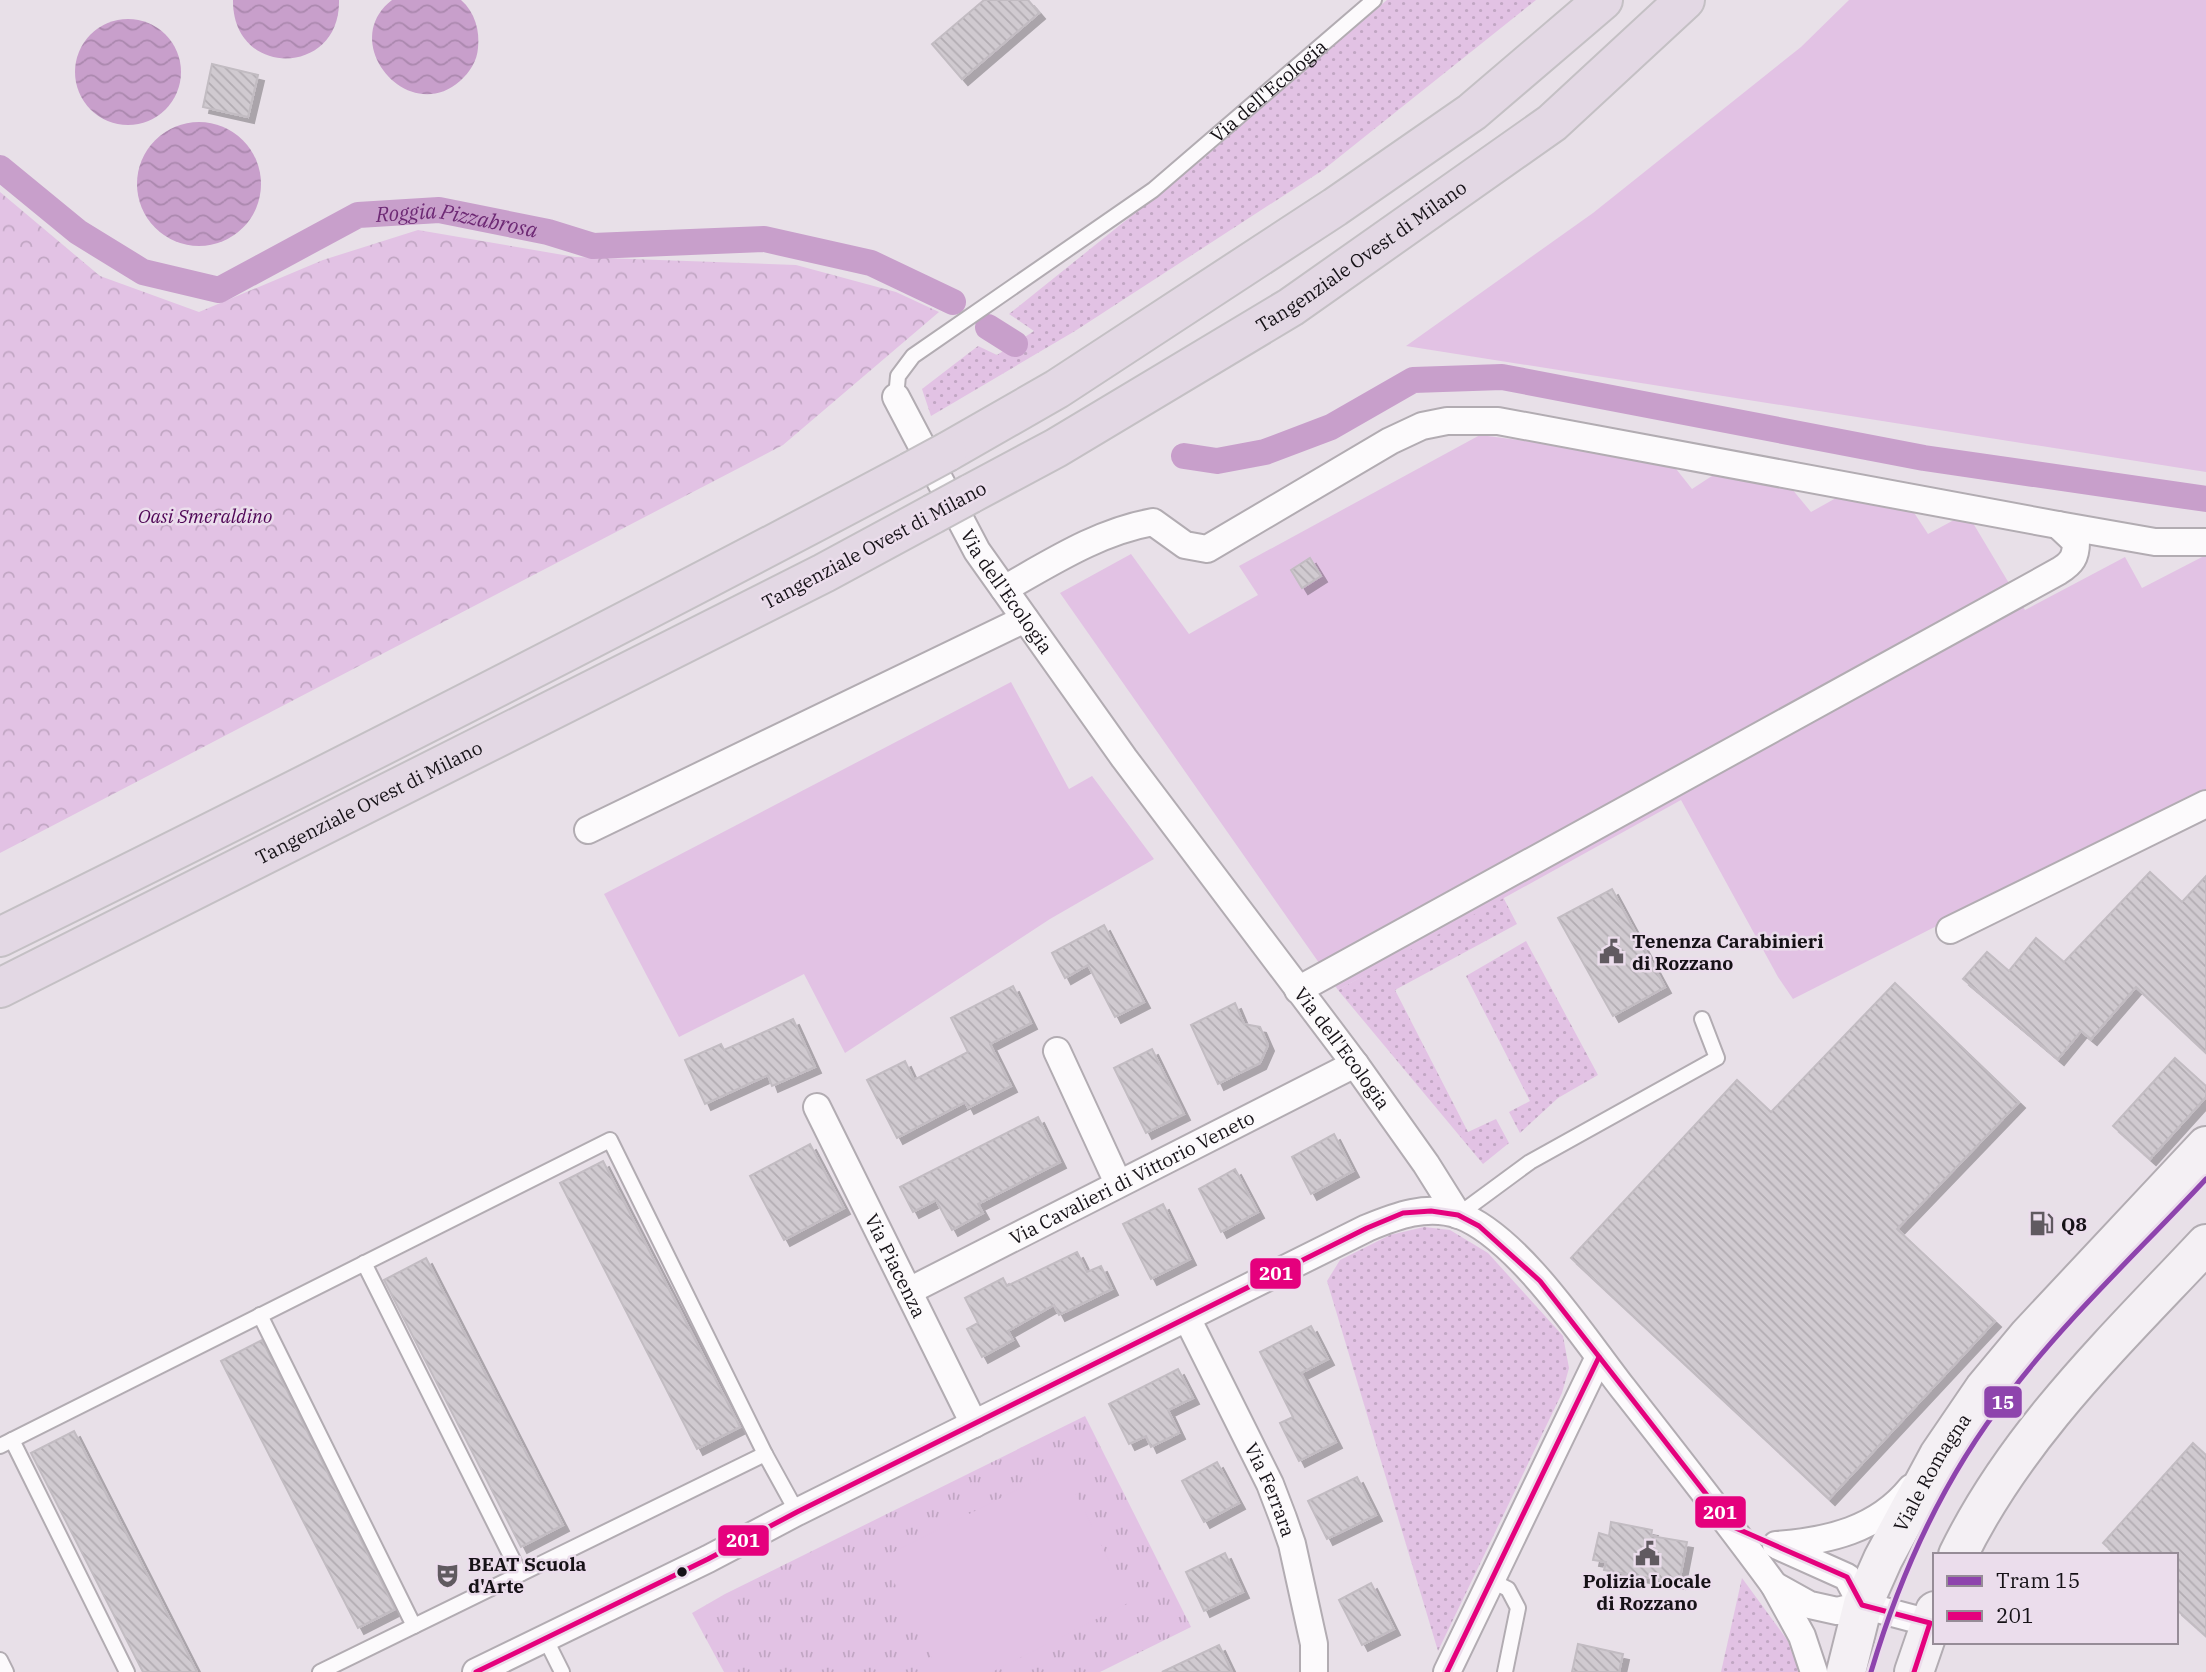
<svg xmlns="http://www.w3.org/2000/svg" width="2206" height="1672" font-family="'IBM Plex Serif',serif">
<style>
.grass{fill:url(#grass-dots)}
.forest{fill:url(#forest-crowns)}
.park{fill:url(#park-tufts)}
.garden{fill:#e2c2e4}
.water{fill:url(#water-waves)}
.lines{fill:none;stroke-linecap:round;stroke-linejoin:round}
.canal{stroke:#c89fcb;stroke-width:26}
.building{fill:url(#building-back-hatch);stroke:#c2bcc2;stroke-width:2;filter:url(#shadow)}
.service-casing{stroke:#b2acb2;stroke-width:18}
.minor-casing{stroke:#b2acb2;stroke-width:30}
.secondary-casing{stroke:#b2acb2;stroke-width:42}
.motorway-casing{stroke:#c4c0c4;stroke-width:42}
.service{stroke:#fcfafc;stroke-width:14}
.minor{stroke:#fcfafc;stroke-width:26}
.secondary{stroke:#f4f0f4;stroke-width:38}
.motorway{stroke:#e3d8e4;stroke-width:38}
.motorway-bridge-casing{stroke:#c4c0c4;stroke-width:42;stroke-linecap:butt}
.motorway-bridge{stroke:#e3d8e4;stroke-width:38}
.bus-1-casing{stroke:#ebddec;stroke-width:10}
.bus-1{stroke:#e5007d;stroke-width:5}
.tram-1-casing{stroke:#ebddec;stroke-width:10}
.tram-1{stroke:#8e44ad;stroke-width:5}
.bus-dot{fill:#161217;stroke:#ebddec;stroke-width:2.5}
.labels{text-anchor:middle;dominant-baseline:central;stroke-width:5;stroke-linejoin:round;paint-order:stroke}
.street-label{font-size:19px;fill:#161217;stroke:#ebddec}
.park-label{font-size:19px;font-style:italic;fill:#4f0656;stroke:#ebddec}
.poi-label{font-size:19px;font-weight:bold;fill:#161217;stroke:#ebddec;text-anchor:start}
.water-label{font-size:21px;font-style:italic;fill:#6d2974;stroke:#ebddec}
.line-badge{stroke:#ebddec;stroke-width:2.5}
.badge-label{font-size:19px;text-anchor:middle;font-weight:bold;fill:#fff}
</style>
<defs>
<pattern id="grass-dots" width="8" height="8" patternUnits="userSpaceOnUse" patternTransform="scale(1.75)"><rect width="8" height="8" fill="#e2c2e4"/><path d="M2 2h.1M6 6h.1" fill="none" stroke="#c1a6c3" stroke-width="1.8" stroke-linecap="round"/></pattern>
<pattern id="forest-crowns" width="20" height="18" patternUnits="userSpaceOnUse" patternTransform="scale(1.75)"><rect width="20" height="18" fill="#e2c2e4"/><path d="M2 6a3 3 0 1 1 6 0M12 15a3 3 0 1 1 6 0" fill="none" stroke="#c1a6c3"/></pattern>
<pattern id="park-tufts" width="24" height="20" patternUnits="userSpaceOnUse" patternTransform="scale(1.75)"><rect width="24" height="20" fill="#e2c2e4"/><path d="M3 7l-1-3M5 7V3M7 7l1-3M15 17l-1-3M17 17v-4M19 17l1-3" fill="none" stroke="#c1a6c3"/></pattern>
<pattern id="water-waves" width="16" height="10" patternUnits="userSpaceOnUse" patternTransform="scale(1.75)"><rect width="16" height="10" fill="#c89fcb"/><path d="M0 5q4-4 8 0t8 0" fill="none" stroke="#ab88ae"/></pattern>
<pattern id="building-back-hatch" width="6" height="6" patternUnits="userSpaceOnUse" patternTransform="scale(1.75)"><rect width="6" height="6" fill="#d0cad0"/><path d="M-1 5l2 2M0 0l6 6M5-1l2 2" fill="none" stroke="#b2acb2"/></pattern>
<filter id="shadow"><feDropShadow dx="6" dy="6" stdDeviation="0" flood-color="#0004"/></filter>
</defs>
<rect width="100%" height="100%" fill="#e8e0e8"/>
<g class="grass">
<polygon points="1387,0 1536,0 1323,170 1075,331 931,416 922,389 978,346 997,355 1034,331 1009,314 1205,157"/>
<polygon points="1503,897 1517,924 1395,990 1468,1132 1496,1119 1509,1143 1483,1164 1338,990"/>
<polygon points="1526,941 1598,1075 1558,1098 1520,1133 1509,1112 1530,1101 1466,976"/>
<polygon points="1424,1227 1450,1230 1488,1253 1563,1336 1569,1368 1562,1393 1438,1651 1327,1281 1340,1260 1390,1235"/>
<polygon points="1742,1578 1788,1641 1799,1672 1721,1672"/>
</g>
<polygon class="forest" points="0,192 100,276 199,312 323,260 418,230 575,257 796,265 896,292 939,312 783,445 0,853"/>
<polygon class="park" points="1085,1416 1191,1627 1100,1672 724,1672 692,1613 725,1594"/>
<g class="garden">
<polygon points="1849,0 2206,0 2206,472 1406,346 1593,213 1801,47"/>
<polygon points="1480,435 1669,460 1692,489 1718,472 1787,483 1811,512 1845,493 1907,502 1928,534 1967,513 2025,610 2125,557 2142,588 2206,555 2206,789 1793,999 1778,977 1681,800 1338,990 1060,593 1131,554 1189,634 1258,595 1239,566"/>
<polygon points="1011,682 1069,789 1092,776 1154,859 1050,919 845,1053 804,974 679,1037 604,894"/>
<polygon points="1062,1467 1130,1602 992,1672 939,1672 882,1558"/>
</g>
<g class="water">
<path d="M233 0H339C341 77 232 79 233 0Z"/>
<path d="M392 0H461C475 12 480 31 478 48 477 61 470 72 460 81 408 127 337 42 392 0Z"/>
<circle cx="128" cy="72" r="53"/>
<circle cx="199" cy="184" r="62"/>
</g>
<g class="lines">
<g class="canal">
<path id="s1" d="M0 168 78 232 143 272 219 290 358 215 439 210 548 232 593 246 764 239 871 263 953 302"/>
<polyline points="988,327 1015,344"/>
<polyline points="1184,456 1217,461 1265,452 1331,427 1413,380 1502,377 1924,458 2206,499"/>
</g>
</g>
<g class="building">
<polygon points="984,0 1028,0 1039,13 962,79 932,44"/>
<polygon points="212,64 258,75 248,117 203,107"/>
<polygon points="1310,558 1321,576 1302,588 1291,570"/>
<polygon points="2150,872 2182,902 2206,876 2206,1053 2136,987 2091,1039 2081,1031 2058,1059 1963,979 1987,952 2009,971 2036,938 2064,962"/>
<polygon points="1612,889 1665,987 1613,1016 1558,918"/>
<polygon points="1104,925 1144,1002 1115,1017 1088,965 1065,978 1052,953"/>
<polygon points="1895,983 2019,1102 1897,1229 1995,1321 1829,1499 1571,1258 1737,1080 1771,1112"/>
<polygon points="1013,986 1031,1023 990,1044 1011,1086 968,1108 965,1102 897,1138 867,1080 905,1061 914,1080 968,1052 951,1018"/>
<polygon points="1235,1003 1244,1024 1260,1027 1268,1045 1260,1063 1218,1084 1191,1025"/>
<polygon points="793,1019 815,1067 772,1086 768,1075 705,1104 685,1060 721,1044 724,1050"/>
<polygon points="1152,1049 1184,1114 1146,1133 1114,1068"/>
<polygon points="2175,1058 2206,1086 2206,1097 2150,1159 2113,1126"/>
<polygon points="1038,1117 1060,1162 978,1204 983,1213 952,1230 936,1200 913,1212 900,1187"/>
<polygon points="1334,1134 1353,1171 1311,1194 1292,1157"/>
<polygon points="810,1144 844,1208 784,1240 750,1176"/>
<polygon points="603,1161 740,1427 697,1449 560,1183"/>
<polygon points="1235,1169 1258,1212 1221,1232 1199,1189"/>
<polygon points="1163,1204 1190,1259 1151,1279 1123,1224"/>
<polygon points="1077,1252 1087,1272 1101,1266 1112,1289 1059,1315 1054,1305 1008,1331 1013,1340 982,1357 967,1329 978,1323 965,1298 1003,1278 1007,1286"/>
<polygon points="426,1258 563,1525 521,1547 384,1280"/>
<polygon points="1311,1326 1328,1359 1301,1373 1336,1442 1299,1461 1280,1423 1293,1417 1260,1352"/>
<polygon points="262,1340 395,1609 358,1628 221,1361"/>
<polygon points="1178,1369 1193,1398 1168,1410 1179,1433 1151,1447 1146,1436 1129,1444 1109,1404"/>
<polygon points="74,1431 197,1672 143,1672 31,1453"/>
<polygon points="2193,1443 2206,1455 2206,1636 2176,1609 2176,1555 2116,1555 2103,1543"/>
<polygon points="1217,1462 1239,1503 1204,1522 1182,1481"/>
<polygon points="1357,1477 1376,1515 1327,1539 1308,1501"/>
<polygon points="1611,1522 1652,1530 1651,1536 1687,1542 1679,1583 1604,1570 1606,1562 1593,1560 1599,1533 1609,1536"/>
<polygon points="1225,1553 1243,1592 1204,1611 1186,1572"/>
<polygon points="1371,1583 1394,1629 1362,1645 1339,1600"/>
<polygon points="1578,1644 1623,1654 1619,1672 1572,1672"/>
<polygon points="1219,1645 1232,1672 1162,1672"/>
</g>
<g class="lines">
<defs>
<g id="service">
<path id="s2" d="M896 397 898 376 913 356 1153 190 1374 0"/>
<polyline points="1458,1215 1530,1162 1717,1058 1702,1019"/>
<polyline points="364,1263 520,1574"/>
<polyline points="260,1315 414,1626"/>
<polyline points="12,1440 127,1672"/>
<polyline points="0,1446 610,1140 765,1454 797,1512"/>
<polyline points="1492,1581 1508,1589 1518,1608 1505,1672"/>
<polyline points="545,1638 562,1672"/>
<polyline points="0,1660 6,1672"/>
<polyline points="320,1672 765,1454"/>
</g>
<g id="minor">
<path id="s3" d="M896 397 977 551 1124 758 1355 1064 1426 1164 1458 1215"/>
<path d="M1004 589C1052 562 1098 532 1153 522L1185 545 1207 549 1390 441 1422 426 1447 421H1498L2058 525 2155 542H2206"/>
<polyline points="588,830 1025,619"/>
<polyline points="1950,930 2206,804"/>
<path d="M1298 990 2059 571C2072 563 2076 557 2076 542L2058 525"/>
<polyline points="1057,1051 1118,1183"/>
<path id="s4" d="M817 1107 974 1424"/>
<path id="s5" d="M909 1291 1355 1064"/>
<path id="s6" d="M1187 1318 1270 1484 1283 1518 1292 1544 1314 1644V1672"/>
<path d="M1776 1545C1828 1541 1877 1530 1911 1488"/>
<polyline points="1780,1547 1847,1577 1862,1605"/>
<polyline points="1774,1585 1810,1605 1837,1611 1862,1605 1930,1623"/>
<path d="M476 1672 708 1559 797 1512 1367 1228C1396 1216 1427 1204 1459 1215 1518 1237 1583 1337 1622 1387 1673 1452 1725 1518 1774 1585L1802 1636 1814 1672"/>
<polyline points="1447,1672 1599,1357"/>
</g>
<g id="secondary">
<path d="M1958 1555C2017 1434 2115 1341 2206 1244"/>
<path id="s7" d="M1846 1672 1863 1604 1883 1559 1939 1455 1984 1389 2029 1335 2206 1146"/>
<polyline points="1914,1672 1935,1611"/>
</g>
<g id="motorway">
<polyline points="947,452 1057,389 1335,207 1472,112 1603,0"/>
<path id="s8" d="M970 494 1056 448 1291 307 1552 123 1685 0"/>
<path d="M0 937C306 786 609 632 910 472"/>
<path id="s9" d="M0 988 824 573 933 514"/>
</g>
</defs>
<use href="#service" class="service-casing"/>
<use href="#minor" class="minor-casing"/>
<use href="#secondary" class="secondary-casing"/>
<use href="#motorway" class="motorway-casing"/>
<use href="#service" class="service"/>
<use href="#minor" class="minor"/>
<use href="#secondary" class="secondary"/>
<use href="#motorway" class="motorway"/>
<defs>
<g id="motorway-bridge">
<polyline points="910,472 947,452"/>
<polyline points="933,514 970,494"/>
</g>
</defs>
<use href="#motorway-bridge" class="motorway-bridge-casing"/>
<use href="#motorway-bridge" class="motorway-bridge"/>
<defs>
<g id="bus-1">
<polyline points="476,1672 708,1559 797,1512 1367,1228 1403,1213 1431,1211 1458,1215 1479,1226 1540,1281 1731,1526 1847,1577 1862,1605 1930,1623 1914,1672"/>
<polyline points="1447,1672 1599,1357"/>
</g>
</defs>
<use href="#bus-1" class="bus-1-casing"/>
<use href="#bus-1" class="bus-1"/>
<defs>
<path id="tram-1" d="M1871 1672C1901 1571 1944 1477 2009 1394 2067 1318 2141 1249 2206 1179"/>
</defs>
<use href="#tram-1" class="tram-1-casing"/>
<use href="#tram-1" class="tram-1"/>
</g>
<defs>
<symbol id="civic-bare" viewBox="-9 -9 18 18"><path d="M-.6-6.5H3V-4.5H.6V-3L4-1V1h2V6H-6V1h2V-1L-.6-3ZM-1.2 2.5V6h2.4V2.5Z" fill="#605a60" stroke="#ebddec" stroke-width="2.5" paint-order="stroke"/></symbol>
<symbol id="fuel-bare" viewBox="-9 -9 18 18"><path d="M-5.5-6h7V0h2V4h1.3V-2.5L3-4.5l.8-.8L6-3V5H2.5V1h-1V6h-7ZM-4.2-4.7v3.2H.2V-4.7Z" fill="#605a60" stroke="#ebddec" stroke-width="2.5" paint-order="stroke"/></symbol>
<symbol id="theatre-bare" viewBox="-9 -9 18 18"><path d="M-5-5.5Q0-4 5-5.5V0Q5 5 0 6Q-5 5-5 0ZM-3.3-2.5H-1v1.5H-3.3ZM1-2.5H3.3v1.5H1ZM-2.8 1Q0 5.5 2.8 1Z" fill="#605a60" stroke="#ebddec" stroke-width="2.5" paint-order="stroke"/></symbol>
</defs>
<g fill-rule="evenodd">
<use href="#civic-bare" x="1594" y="934" width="35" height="35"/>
<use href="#fuel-bare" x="2024" y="1206" width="35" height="35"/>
<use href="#civic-bare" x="1630" y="1536" width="35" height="35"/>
<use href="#theatre-bare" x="430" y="1558" width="35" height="35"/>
</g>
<circle class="bus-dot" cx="682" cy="1572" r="6"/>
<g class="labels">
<g class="street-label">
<text stroke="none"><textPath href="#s2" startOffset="490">Via dell'Ecologia</textPath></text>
<text stroke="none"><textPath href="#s8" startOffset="458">Tangenziale Ovest di Milano</textPath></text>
<text transform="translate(874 545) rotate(-28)">Tangenziale Ovest di Milano</text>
<text stroke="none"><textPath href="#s3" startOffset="224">Via dell'Ecologia</textPath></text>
<text stroke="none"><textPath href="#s9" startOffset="413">Tangenziale Ovest di Milano</textPath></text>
<text stroke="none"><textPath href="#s3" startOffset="791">Via dell'Ecologia</textPath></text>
<text stroke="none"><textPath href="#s5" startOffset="250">Via Cavalieri di Vittorio Veneto</textPath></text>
<text stroke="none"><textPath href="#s4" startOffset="177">Via Piacenza</textPath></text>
<text stroke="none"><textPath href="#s7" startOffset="219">Viale Romagna</textPath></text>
<text stroke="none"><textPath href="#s6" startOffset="191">Via Ferrara</textPath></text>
</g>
<g class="park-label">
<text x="205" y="516">Oasi Smeraldino</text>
</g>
<g class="poi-label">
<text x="1632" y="941">Tenenza Carabinieri<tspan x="1632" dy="22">di Rozzano</tspan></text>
<text x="2061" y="1224">Q8</text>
<text x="468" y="1564">BEAT Scuola<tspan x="468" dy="22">d'Arte</tspan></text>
<text x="1647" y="1581" text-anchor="middle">Polizia Locale<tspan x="1647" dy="22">di Rozzano</tspan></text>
</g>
<g class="water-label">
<text stroke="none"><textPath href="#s1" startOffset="513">Roggia Pizzabrosa</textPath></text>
</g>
</g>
<g class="line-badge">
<rect x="1249" y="1257" width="53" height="33" rx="7" fill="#e5007d"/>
<rect x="1983" y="1385" width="40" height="34" rx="7" fill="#8e44ad"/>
<rect x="1694" y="1495" width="53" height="34" rx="7" fill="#e5007d"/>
<rect x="717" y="1524" width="53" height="33" rx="7" fill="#e5007d"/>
</g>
<g class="badge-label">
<text x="1276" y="1280">201</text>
<text x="2003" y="1409">15</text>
<text x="1720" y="1519">201</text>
<text x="743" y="1547">201</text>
</g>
<rect x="1933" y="1553" width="245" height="91" fill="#ebddec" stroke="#968c97" stroke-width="2"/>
<rect x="1947" y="1576" width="35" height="10" fill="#8e44ad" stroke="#968c97" stroke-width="2"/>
<text x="1996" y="1588" font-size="21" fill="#161217">Tram 15</text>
<rect x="1947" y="1611" width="35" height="10" fill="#e5007d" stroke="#968c97" stroke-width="2"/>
<text x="1996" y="1623" font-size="21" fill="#161217">201</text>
</svg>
